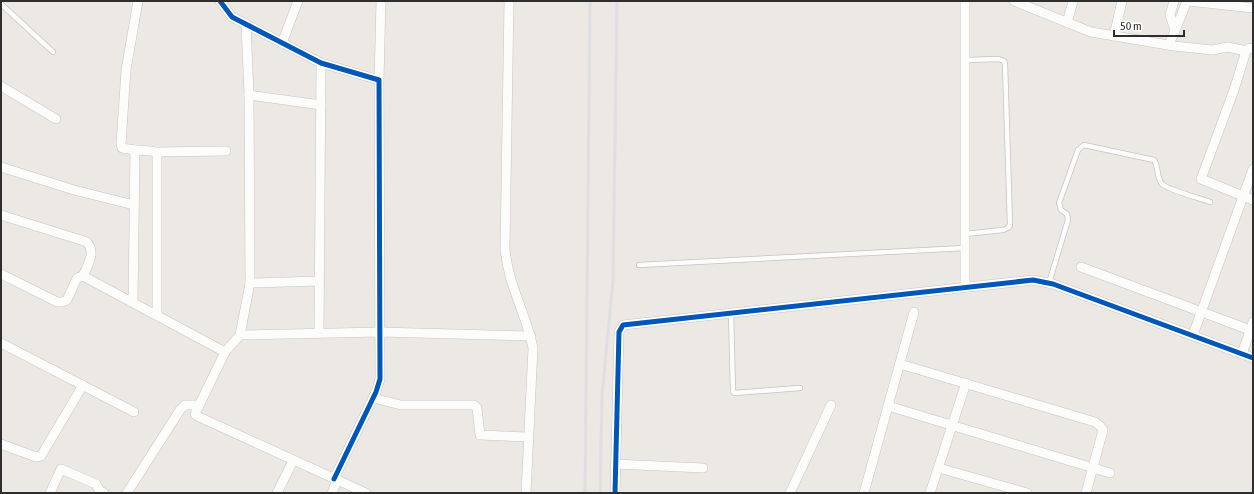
<svg xmlns="http://www.w3.org/2000/svg" width="1254" height="494" font-family="'Asap Condensed',sans-serif">
<style>
.lines{fill:none;stroke-linecap:round;stroke-linejoin:round}
.service-casing{stroke:#c5c4c5;stroke-width:6}
.minor-casing{stroke:#c5c4c5;stroke-width:10}
.service{stroke:#fcfcfb;stroke-width:4.5}
.minor{stroke:#fcfcfb;stroke-width:9}
.rail{stroke:#dfdfe1;stroke-width:3}
.cycleway-casing{stroke:#fff;stroke-width:8}
.cycleway{stroke:#0057b8;stroke-width:5}
</style>
<rect width="100%" height="100%" fill="#ece8e4"/>
<g class="lines">
<defs>
<g id="service">
<polyline points="1,4 53,52"/>
<polyline points="965,234 1003,230 1008,228 1010,225 1005,64 1004,61 999,59 965,60"/>
<polyline points="639,265 965,248"/>
<path d="M1049 283 1068 220 1067 214 1061 210 1059 203 1078 150 1084 145 1154 160C1159 167 1156 177 1162 184 1166 189 1202 199 1210 202"/>
<polyline points="731,313 733,391 734,393 800,388"/>
</g>
<g id="minor">
<polyline points="220,1 232,17 321,63 379,80 380,379 376,392 334,479"/>
<path d="M509 1 505 249C508 284 526 314 533 348L526 493"/>
<polyline points="1014,1 1091,32 1174,46 1212,50 1228,47 1246,51"/>
<polyline points="1174,1 1170,15 1174,27"/>
<polyline points="1188,1 1253,8"/>
<polyline points="1067,23 1073,1"/>
<polyline points="1114,36 1122,1"/>
<polyline points="282,43 298,1"/>
<polyline points="1169,45 1187,1"/>
<polyline points="1253,49 1249,48 1246,51 1234,90 1201,179 1253,200"/>
<polyline points="379,80 381,1"/>
<polyline points="1,86 56,119"/>
<polyline points="249,95 321,105"/>
<polyline points="135,150 152,151 157,154 157,315"/>
<polyline points="155,152 226,151"/>
<polyline points="1,167 74,190 134,205"/>
<path d="M1 215 87 242C96 253 88 264 83 276"/>
<polyline points="1081,267 1250,330"/>
<polyline points="1,274 57,302 62,302 67,300 77,278 83,276 225,352 195,414 197,416 366,493"/>
<polyline points="250,283 319,281"/>
<polyline points="965,287 965,1"/>
<polyline points="133,302 135,150 122,148 121,144 126,70 138,1"/>
<polyline points="319,333 321,63"/>
<polyline points="240,335 380,332 531,336"/>
<polyline points="1193,335 1253,169"/>
<polyline points="1,343 134,412"/>
<polyline points="225,352 240,335 250,283 249,95 246,24"/>
<polyline points="1242,354 1253,322"/>
<polyline points="900,364 1095,422 1100,426 1103,430 1086,493"/>
<polyline points="373,398 401,405 474,405 477,408 480,435 528,437"/>
<polyline points="888,406 1110,473"/>
<polyline points="1,444 36,457 41,456 83,385"/>
<polyline points="615,464 703,468"/>
<polyline points="939,468 1027,493"/>
<polyline points="50,493 61,469 96,484 99,490 104,493"/>
<polyline points="127,493 180,410 185,405 199,405"/>
<polyline points="277,493 293,461"/>
<polyline points="332,493 337,480"/>
<polyline points="615,493 619,332 623,325 1033,280 1053,284 1253,358"/>
<polyline points="790,493 831,405"/>
<polyline points="864,493 914,312"/>
<polyline points="930,493 966,383"/>
</g>
</defs>
<use href="#service" class="service-casing"/>
<use href="#minor" class="minor-casing"/>
<use href="#service" class="service"/>
<use href="#minor" class="minor"/>
<g class="rail">
<polyline points="585,493 590,1"/>
<polyline points="600,493 602,395 613,281 617,1"/>
</g>
<defs>
<g id="cycleway">
<polyline points="220,1 232,17 321,63 379,80 380,379 376,392 334,479"/>
<polyline points="615,493 619,332 623,325 1033,280 1053,284 1253,358"/>
</g>
</defs>
<use href="#cycleway" class="cycleway-casing"/>
<use href="#cycleway" class="cycleway"/>
</g>
<rect width="1254" height="494" fill="none" stroke="#2e2e2e" stroke-width="4"/>
<path d="M1114 30v6h70v-6" fill="none" stroke="#2e2e2e" stroke-width="2"/>
<text x="1120" y="30" font-size="12" fill="#2e2e2e" stroke="#ffffff" stroke-width="3" paint-order="stroke">50 m</text>
</svg>
